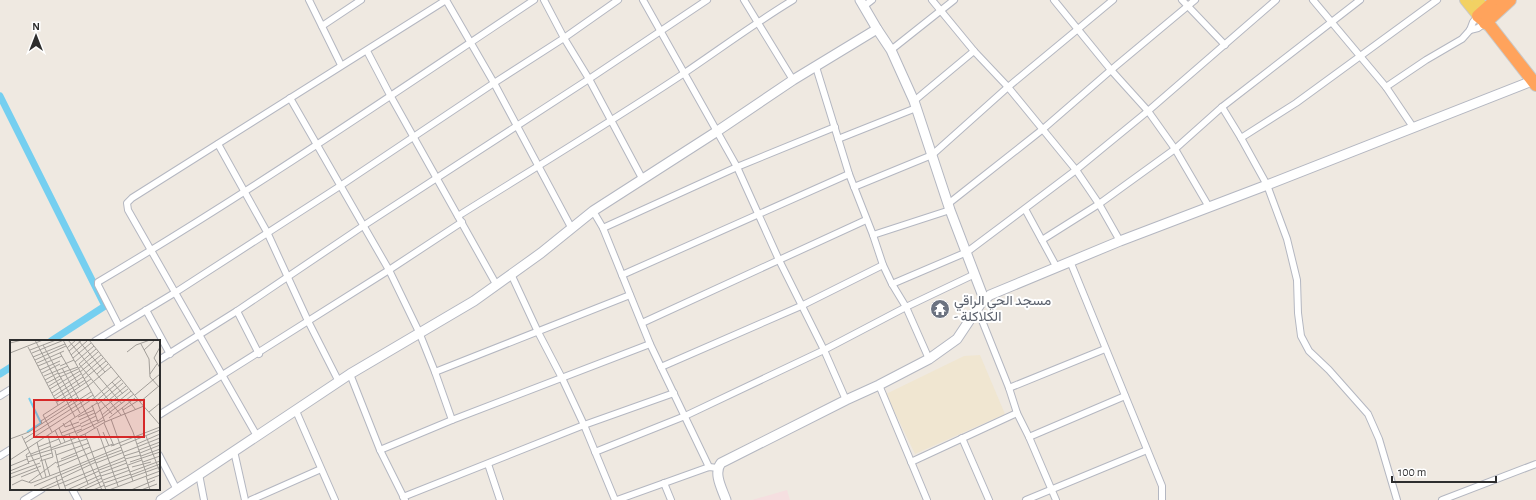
<svg xmlns="http://www.w3.org/2000/svg" width="1536" height="500" font-family="'Alegreya Sans',Vazirmatn,sans-serif">
<style>
.education{fill:#f0e6d1}
.medical{fill:#f5dfe0}
.lines{fill:none;stroke-linecap:round;stroke-linejoin:round}
.canal{stroke:#75cff0;stroke-width:7}
.street-casing{stroke:#b4b7c1;stroke-width:8}
.secondary-casing{stroke:#b4b7c1;stroke-width:11}
.primary-casing{stroke:#c9c9c9;stroke-width:12}
.highway-casing{stroke:#c9c9c9;stroke-width:14}
.street{stroke:#fff;stroke-width:6}
.secondary{stroke:#fff;stroke-width:9}
.primary{stroke:#f2d163;stroke-width:10}
.highway{stroke:#ffa35c;stroke-width:12}
.labels{text-anchor:middle;dominant-baseline:central;stroke-width:4;stroke-linejoin:round;paint-order:stroke}
.worship-label{font-size:14px;fill:#5b616d;stroke:#fff;text-anchor:start}
.inset-river{fill:none;stroke:#75cff0;stroke-width:2}
.inset-road{fill:none;stroke:#a29e99;stroke-width:1}
.view{fill:#d62828;fill-opacity:0.15;stroke:#d62828;stroke-width:2}
.inset-edge{fill:none;stroke:#2e2e2e;stroke-width:2}
</style>
<rect width="100%" height="100%" fill="#efe9e1"/>
<polygon class="education" points="980,355 1005,414 915,454 886,394 964,356"/>
<polygon class="medical" points="787,490 790,500 752,500"/>
<g class="lines">
<g class="canal">
<polyline points="0,96 105,306 51,341"/>
<polyline points="0,374 11,367"/>
</g>
<defs>
<g id="street">
<polyline points="309,0 341,65"/>
<polyline points="446,0 494,83 572,229"/>
<polyline points="544,0 564,38 589,79 643,180"/>
<polyline points="643,0 737,167 779,260 824,350 846,400"/>
<polyline points="744,0 793,80"/>
<polyline points="932,0 974,51 1008,87 1076,170 1099,204 1120,241"/>
<polyline points="1054,0 1111,70 1148,111 1175,149 1209,207"/>
<polyline points="1182,0 1225,45"/>
<polyline points="1313,0 1386,87 1413,127"/>
<polyline points="863,7 872,0"/>
<polyline points="322,26 361,0"/>
<polyline points="1470,30 1478,28 1485,23"/>
<polyline points="891,50 954,0"/>
<polyline points="367,51 390,95 496,284"/>
<polyline points="816,67 849,174 873,235 883,265 892,284 906,307 929,359"/>
<polyline points="1386,87 1426,60 1462,39 1470,30 1473,22 1478,16"/>
<polyline points="290,98 389,270 419,332 435,372 630,295"/>
<polyline points="914,101 974,51"/>
<polyline points="1222,107 1241,138 1267,185 1287,239 1297,280 1298,313 1301,336 1309,351 1329,370 1368,414 1379,439 1397,500"/>
<polyline points="1241,138 1296,103 1437,0"/>
<polyline points="838,139 916,108"/>
<polyline points="218,144 267,232 308,321 339,382"/>
<polyline points="854,187 932,155 1008,87 1113,0"/>
<polyline points="948,204 1043,129 1111,70 1195,0"/>
<polyline points="1025,209 1056,266"/>
<polyline points="593,211 603,228 650,344 709,467"/>
<path d="M458 216C533 169 609 123 683 74 720 49 755 23 793 0"/>
<polyline points="603,228 737,167 835,127"/>
<polyline points="873,235 950,210"/>
<polyline points="1042,240 1099,204 1175,149 1222,107 1360,0"/>
<polyline points="1070,261 1162,486 1162,500"/>
<polyline points="511,274 538,332 562,378 584,425 615,500"/>
<polyline points="622,275 849,174"/>
<polyline points="892,284 967,252 1076,170 1148,111 1276,0"/>
<polyline points="977,308 1009,388 1017,413 1029,437 1056,500"/>
<polyline points="146,310 170,354"/>
<polyline points="237,311 259,354"/>
<polyline points="642,323 866,220"/>
<path d="M119 326 98 285V282C247 194 390 96 534 0"/>
<polyline points="95,341 176,292 340,186 494,83 564,38 618,0"/>
<polyline points="159,360 237,311 363,226 589,79 707,0"/>
<polyline points="661,367 801,306 883,265"/>
<polyline points="435,372 452,420"/>
<polyline points="350,374 380,450 405,500"/>
<polyline points="879,385 927,500"/>
<polyline points="1009,388 1105,349"/>
<polyline points="0,396 11,389"/>
<polyline points="296,411 335,500"/>
<polyline points="159,415 389,270 462,222"/>
<polyline points="257,436 128,210 127,203 132,198 446,0"/>
<polyline points="1029,437 1125,396"/>
<polyline points="962,438 989,500"/>
<polyline points="380,450 452,420 650,344"/>
<polyline points="234,451 245,500"/>
<polyline points="595,452 685,416 824,350 906,307 975,274"/>
<polyline points="159,455 177,490"/>
<polyline points="0,456 11,449"/>
<polyline points="911,462 1017,413"/>
<polyline points="488,464 500,500"/>
<polyline points="199,474 204,500"/>
<polyline points="664,483 671,500"/>
<polyline points="72,489 78,500"/>
<polyline points="403,497 584,425 674,393"/>
<polyline points="24,500 42,489"/>
<polyline points="251,500 321,469"/>
<polyline points="617,500 709,467 718,468"/>
<polyline points="1026,500 1147,450"/>
<polyline points="1442,500 1536,464"/>
</g>
<g id="secondary">
<polyline points="860,0 877,29 891,50 914,101 950,210 984,299"/>
<polyline points="161,500 350,374 474,301 541,253 593,211 716,132 793,80 877,29"/>
<path d="M726 500C722 489 713 473 721 463L846 400 879 385 929 359 957 339 981 303 990 295 1120 241 1267 185 1532 81"/>
</g>
<g id="primary">
<polyline points="1465,0 1478,16"/>
<polyline points="1477,0 1486,9"/>
</g>
<g id="highway">
<polyline points="1496,0 1478,16 1490,26 1536,85"/>
<polyline points="1485,23 1510,0"/>
</g>
</defs>
<use href="#street" class="street-casing"/>
<use href="#secondary" class="secondary-casing"/>
<use href="#primary" class="primary-casing"/>
<use href="#highway" class="highway-casing"/>
<use href="#street" class="street"/>
<use href="#secondary" class="secondary"/>
<use href="#primary" class="primary"/>
<use href="#highway" class="highway"/>
</g>
<defs>
<symbol id="temple-disc" viewBox="-11 -11 22 22"><circle r="9.5" fill="#6b7280" stroke="#fff"/><path d="M0-6L5-2H3V0L6.5 2.5H4V6H1.5V3h-3V6H-4V2.5H-6.5L-3 0V-2H-5Z" fill="#fff"/></symbol>
</defs>
<g fill-rule="evenodd">
<use href="#temple-disc" x="929" y="298" width="22" height="22"/>
</g>
<g class="labels">
<g class="worship-label">
<text x="954" y="301">مسجد الحي الراقي<tspan x="954" dy="16">- الكلاكلة</tspan></text>
</g>
</g>
<g transform="translate(10 340)">
<rect width="150" height="150" fill="#efe9e1"/>
<path class="inset-river" d="M17 92 31 83 19 58"/>
<path class="inset-road" d="M25 0 65 77M53 0 88 64 95 82M58 0 112 64M68 0 95 32M79 0 130 62M0 3 12 0M131 4 139 19 140 37 149 47M33 5 70 73M18 7 48 65M150 7 144 18 150 28M57 8 66 0M20 10 46 0M134 10 145 0M59 11 72 0M117 12 126 5 140 0M0 13 33 0M22 13 54 0M50 13 70 47M61 15 77 1M23 17 55 4M63 18 81 3M25 20 56 6M65 22 84 6M27 23 54 11M69 24 111 75M69 24 86 9M28 26 52 16M50 26 64 20M52 28 85 89M30 30 50 21M70 32 91 15M32 33 50 24M48 34 68 27M87 34 98 24M140 34 147 24M34 36 58 26M72 36 93 18M50 37 68 29 88 12M74 39 96 21M35 40 48 33M102 42 113 54M37 43 50 36M150 45 130 62 150 85M39 46 52 38M40 49 70 31M42 53 71 34M125 55 150 34M44 56 73 37M84 58 109 36M45 59 75 40M117 59 126 70M99 60 116 46M86 61 111 40M91 61 102 74M47 62 81 39M88 64 113 43M82 65 88 82M112 68 123 92 137 136M113 70 129 60M139 72 150 63M85 74 118 49M92 75 121 51M57 76 84 58M68 77 84 70M99 78 125 58M101 79 123 141M60 80 92 150M69 80 85 73M88 81 124 54M53 83 55 87 69 82M94 83 104 106M32 84 31 81 68 57M70 84 86 76M71 87 87 80M49 88 55 102M87 88 108 146M45 90 51 104M42 92 33 75 78 46 101 27M93 92 99 106M51 93 71 85M67 93 94 80M59 94 78 144M38 95 43 117M12 96 32 138M53 96 72 89M136 96 150 132M0 99 19 92 81 52M14 99 83 55M27 102 36 137M15 103 57 76M127 104 150 94M101 106 150 87M110 106 150 90M28 107 49 99M41 108 75 94M45 110 50 132M129 110 150 102M82 112 103 104M130 113 150 105M21 114 41 106M46 115 79 103M114 116 130 111M131 116 150 109M17 117 77 99M30 117 42 113M51 119 80 107M115 119 131 115M0 120 87 63M35 120 40 136M85 120 112 110M30 121 43 117M18 122 30 118M120 122 150 112M133 122 150 116M46 123 67 115M86 123 150 98M19 124 16 115 20 112M118 125 132 120M0 126 17 119M47 127 82 112M122 127 141 122M89 130 116 120M0 131 19 123M120 132 150 121M90 133 117 123M0 134 30 123M121 135 150 124M91 136 119 127M136 136 140 150M11 137 28 130M46 137 50 150M122 137 150 127M0 138 31 126M52 138 86 122M93 140 120 130M137 140 150 135M19 142 46 122M54 142 115 117M94 143 121 134M2 145 12 140 21 143 50 132M24 146 85 120M55 146 89 131M95 147 122 137M75 149 93 141M28 150 52 139M34 150 54 142M56 150 50 132 111 107M57 150 91 135M66 150 92 138M83 150 95 145M96 150 75 94 95 82 134 66M99 150 150 131M121 150 145 140M131 150 147 144"/>
<path class="view" d="M24 60H134V97H24Z"/>
<rect width="150" height="150" class="inset-edge"/>
</g>
<g transform="translate(36 36)" stroke="#ffffff" stroke-width="3" paint-order="stroke">
<path d="M0-3L7 15L0 10L-7 15Z" fill="#2e2e2e"/>
<text y="-6" font-size="11" font-weight="bold" text-anchor="middle" fill="#2e2e2e">N</text>
</g>
<path d="M1392 476v6h104v-6" fill="none" stroke="#2e2e2e" stroke-width="2"/>
<text x="1398" y="476" font-size="12" fill="#2e2e2e" stroke="#ffffff" stroke-width="3" paint-order="stroke">100 m</text>
</svg>
